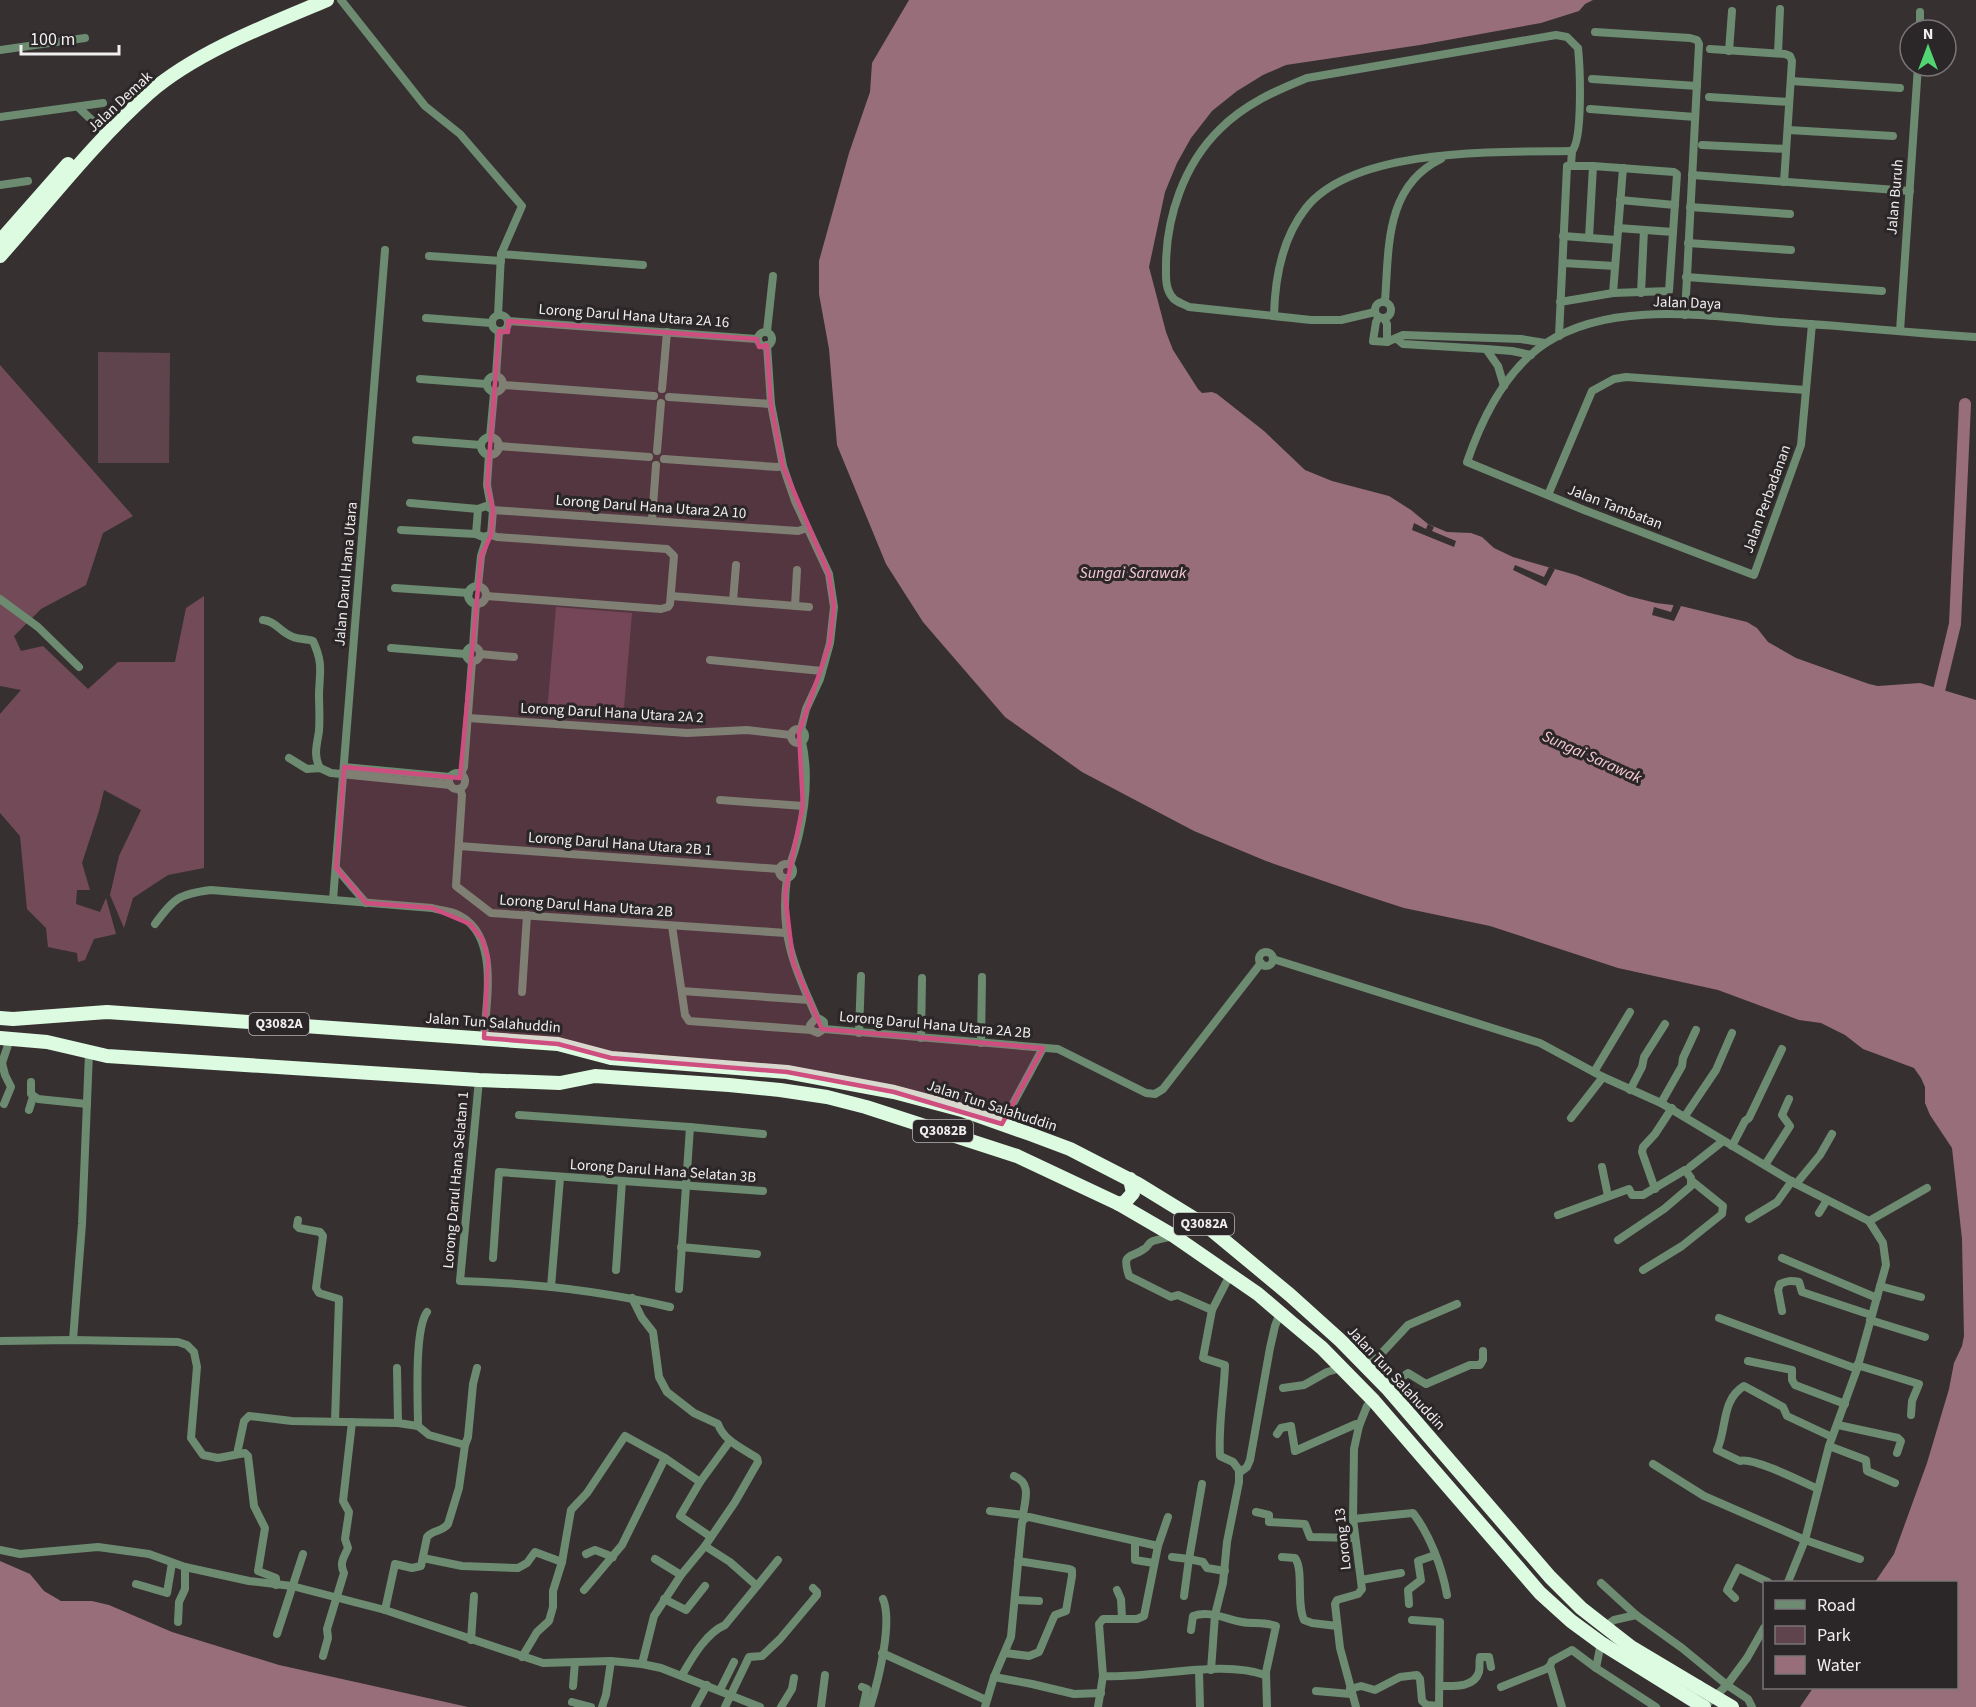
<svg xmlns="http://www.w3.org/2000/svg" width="1976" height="1707" font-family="'Source Sans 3',sans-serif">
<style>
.green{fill:#60444d}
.forest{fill:#734b58}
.water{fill:#986e7b}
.pier{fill:#363031}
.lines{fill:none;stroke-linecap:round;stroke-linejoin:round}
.river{stroke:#986e7b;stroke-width:12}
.street{stroke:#6c8b71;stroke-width:8}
.highway{stroke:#ddfbe1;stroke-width:14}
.highway-bridge{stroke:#ddfbe1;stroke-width:14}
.marked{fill:#ce4e80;fill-opacity:0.2;stroke:#ce4e80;stroke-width:4.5;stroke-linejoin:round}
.labels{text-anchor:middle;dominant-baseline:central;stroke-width:6;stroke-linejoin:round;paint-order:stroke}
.shield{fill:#2b2627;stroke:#b6b2b3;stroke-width:1.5}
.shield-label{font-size:14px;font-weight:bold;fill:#f1eeef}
.street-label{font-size:15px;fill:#f1eeef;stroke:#2b2627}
.water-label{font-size:16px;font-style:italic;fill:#f6cad7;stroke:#2b2627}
</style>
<rect width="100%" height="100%" fill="#363031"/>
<g class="green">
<polygon points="98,352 170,353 169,463 98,463"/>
<polygon points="556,607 632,613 623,719 547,713"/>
</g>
<polygon class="forest" points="0,365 133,516 103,533 86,585 41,609 14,636 21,651 43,646 88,689 118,662 175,662 186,608 204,596 204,868 168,875 133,898 124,928 110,895 119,856 141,810 104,790 99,811 82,863 90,890 77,890 76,904 100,912 106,898 116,934 94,939 85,960 78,962 77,953 48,947 46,928 27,909 20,836 0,813 0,714 21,690 0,686"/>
<g class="water">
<polygon points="909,0 1593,0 1585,4 1579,11 1541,23 1420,45 1286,65 1263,75 1237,91 1212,111 1191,138 1177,163 1165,192 1149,267 1166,332 1173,350 1198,389 1202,393 1212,392 1217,394 1264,431 1305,470 1332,481 1389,496 1411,510 1428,524 1447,532 1471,533 1482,537 1494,548 1513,557 1576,575 1628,596 1656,603 1681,606 1747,622 1757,628 1768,642 1796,658 1869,684 1878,686 1920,683 1976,700 1976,1707 1800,1707 1813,1688 1956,1688 1956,1582 1875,1582 1894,1554 1927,1463 1949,1389 1954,1363 1962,1346 1964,1336 1962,1239 1952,1148 1930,1115 1925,1103 1925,1087 1921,1078 1914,1068 1863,1049 1845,1035 1821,1023 1799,1020 1718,990 1618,968 1490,926 1404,908 1367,896 1266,861 1194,831 1082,772 1005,717 923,622 886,564 837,445 829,349 819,294 819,261 849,153 870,92 872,63"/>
<polygon points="0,1561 30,1574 44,1591 61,1601 92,1601 109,1605 172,1632 279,1665 468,1707 0,1707"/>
</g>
<g class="pier">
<polygon points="1414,523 1426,529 1428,524 1434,527 1432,531 1456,541 1454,547 1412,530"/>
<polygon points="1515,565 1544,577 1549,567 1555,569 1546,586 1513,570"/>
<polygon points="1674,604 1681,606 1674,621 1652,615 1654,607 1671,612"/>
</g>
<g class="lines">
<polyline class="river" points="1936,703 1955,624 1965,404"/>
<g class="street">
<polyline points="341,0 425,106 460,134 522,206 501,254 498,315"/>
<polyline points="1920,12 1920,30"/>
<polyline points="1595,32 1690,38 1697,40 1699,44 1685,315"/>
<polyline points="1710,49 1785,54 1790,56 1792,61 1784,182"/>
<polyline points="0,50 85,38"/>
<polyline points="1729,51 1732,11"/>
<polyline points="1778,53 1780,9"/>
<polyline points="1592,79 1697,86"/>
<polyline points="1791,81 1900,88"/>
<polyline points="1709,97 1789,102"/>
<polyline points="78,107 100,128"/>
<polyline points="1590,109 1695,117"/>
<polyline points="0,117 103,103"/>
<polyline points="1788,130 1893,136"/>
<polyline points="1702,145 1786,149"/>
<polyline points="1692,175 1910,191"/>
<polyline points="0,185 28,181"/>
<polyline points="1620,200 1675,205"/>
<polyline points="1690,207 1790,214"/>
<polyline points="1618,228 1673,232"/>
<polyline points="1563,236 1617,240"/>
<polyline points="1589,238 1593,166"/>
<polyline points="1688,243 1791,250"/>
<polyline points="501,254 643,265"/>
<polyline points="429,256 501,261"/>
<polyline points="1563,263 1615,266"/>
<polyline points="1686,277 1882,291"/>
<polyline points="1613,293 1623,168"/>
<polyline points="1641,293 1644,230"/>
<path d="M1385 301C1389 247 1385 186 1441 159"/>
<circle cx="1383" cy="310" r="8"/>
<path d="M1375 312 1341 320H1311L1189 307C1184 304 1176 302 1173 298 1165 289 1166 277 1166 267 1166 217 1184 164 1220 129 1245 104 1275 91 1307 78L1556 35 1567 37 1578 48C1580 67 1583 139 1572 151L1571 165"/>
<circle cx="500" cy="323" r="8"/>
<path d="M1274 315C1275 277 1282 238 1306 208 1354 147 1500 152 1572 151"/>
<polyline points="1379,317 1376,322 1373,341 1387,342 1403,335 1521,339 1545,343"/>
<polyline points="426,318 491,323"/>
<polyline points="1384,318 1387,324 1387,342"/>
<polyline points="508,321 757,339"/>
<path d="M1812 324 1801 445 1754 575 1584 510 1467 462C1482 418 1505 370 1546 343 1611 300 1707 316 1781 322 1846 326 1911 333 1976 337"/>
<polyline points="767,331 773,276"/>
<polyline points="1900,331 1918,66"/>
<circle cx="765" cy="339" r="7"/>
<polyline points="1559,336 1567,166 1593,166 1674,172 1677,174 1669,291 1613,293 1560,302"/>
<polyline points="1397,339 1403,344 1486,349 1498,366 1504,386"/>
<polyline points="767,345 771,404 783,466 795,501 829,574 834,607 830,643 820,679 806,709 801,729"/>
<polyline points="1486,349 1512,351 1531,355"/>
<circle cx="495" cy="384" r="8"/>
<polyline points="496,376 499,331"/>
<polyline points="420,379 486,384"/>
<polyline points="503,385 654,396"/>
<polyline points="662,389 667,332"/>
<polyline points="669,397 771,404"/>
<polyline points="490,437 494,393"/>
<circle cx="490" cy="446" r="9"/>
<polyline points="416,440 481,445"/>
<polyline points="498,446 649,457"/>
<polyline points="657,451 661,403"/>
<polyline points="489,454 487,485 491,507"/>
<polyline points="664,459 777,467 783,466"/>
<polyline points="1548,495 1592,391 1614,379 1626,377 1806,390"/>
<polyline points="410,503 478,509"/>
<polygon points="486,506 493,510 491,535 483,537 476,534 478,509"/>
<polyline points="493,510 798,531 807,528"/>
<polyline points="652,520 656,465"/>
<polyline points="401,530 476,534"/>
<polyline points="478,586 481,556 487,537"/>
<circle cx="477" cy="595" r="9"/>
<polyline points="395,588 469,593"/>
<polyline points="486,596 661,609 668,607 670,604 674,556 667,549 497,537 491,535"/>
<polyline points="671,596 809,607"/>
<polyline points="0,599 38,627 79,667"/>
<polyline points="733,601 736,565"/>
<polyline points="795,606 797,570"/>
<path d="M263 620C275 621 279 630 289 635 296 640 305 638 313 641 323 663 320 670 319 693 319 706 320 718 319 731 317 745 313 755 320 768"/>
<circle cx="473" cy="654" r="7"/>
<polyline points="473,647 476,603"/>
<polyline points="391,648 465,654"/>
<polyline points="480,654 514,657"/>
<polyline points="710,660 822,671"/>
<polyline points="468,718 687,733 747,730 791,735"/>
<circle cx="798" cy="736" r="7"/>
<polyline points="289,758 307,769 320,768 331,773 450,785"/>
<polyline points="344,767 450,777"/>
<circle cx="457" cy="781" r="8"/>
<polyline points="461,774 464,767 472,661"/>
<polyline points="460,789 462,795 456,886 491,913 786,933"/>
<polyline points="720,800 803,806"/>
<polyline points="459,846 779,869"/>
<circle cx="786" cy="871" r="7"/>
<path d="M790 865C803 828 811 781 802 742"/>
<polyline points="336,868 366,903"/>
<path d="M787 878C779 935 795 968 817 1018"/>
<polyline points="333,900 385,250"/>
<path d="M155 924C174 898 179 894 211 890L432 908C439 910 447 911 454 913 501 931 486 1000 484 1038"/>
<polyline points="672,926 685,1015 689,1021 811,1030 818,1033 824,1029 824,1022 820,1019 815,1019 810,1025 811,1030"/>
<circle cx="1266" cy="959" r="7"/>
<polyline points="1273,959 1540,1043 1603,1077 1661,1103 1796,1184 1869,1221 1883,1243 1886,1265 1857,1369 1829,1446 1805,1540 1788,1582"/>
<polyline points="682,991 809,1000"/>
<polyline points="522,992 527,915"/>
<polyline points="824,1029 1058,1049 1146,1093 1155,1094 1163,1089 1261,963"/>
<polyline points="859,1033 861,976"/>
<polyline points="921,1038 922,978"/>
<polyline points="981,1043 982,977"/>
<polyline points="2,1063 5,1075 11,1087 4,1104"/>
<polyline points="1,1066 10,1039"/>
<polyline points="1594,1072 1630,1012"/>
<path d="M479 1080 460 1281C531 1283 602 1291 670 1307"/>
<polyline points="31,1082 31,1094 38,1099 87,1104"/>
<polyline points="1630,1090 1642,1067 1644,1057 1665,1024"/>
<polyline points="1661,1103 1682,1066 1683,1058 1696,1030"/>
<polyline points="29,1110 33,1097"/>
<polyline points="519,1115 690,1127 763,1134"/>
<polyline points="1685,1116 1716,1070 1732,1033"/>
<polyline points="1571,1118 1603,1077"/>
<polyline points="1002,1124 1043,1048"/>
<polyline points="1732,1146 1745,1121 1749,1118 1782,1049"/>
<polyline points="1765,1165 1790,1126 1782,1115 1789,1099"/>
<polyline points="1602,1167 1608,1196"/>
<polyline points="1690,1167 1723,1141"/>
<polyline points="1796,1184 1820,1155 1832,1134"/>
<polyline points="1655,1189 1642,1152 1643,1147 1655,1134 1672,1108"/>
<polyline points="1819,1213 1827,1200"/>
<polyline points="1558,1215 1629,1189 1632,1195 1643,1195 1685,1170 1691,1178 1691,1186 1664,1209 1618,1240"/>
<polyline points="1749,1219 1777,1202 1792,1181"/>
<polyline points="298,1220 297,1226 299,1228 320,1232 323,1236 316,1288 319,1293 339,1299 335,1421"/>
<polyline points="1869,1221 1927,1188"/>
<path d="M1174 1236C1167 1238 1157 1239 1151 1242 1148 1244 1147 1248 1144 1249 1131 1259 1121 1251 1129 1276L1171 1297 1178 1295 1212 1310"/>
<polyline points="681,1247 757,1254"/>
<polyline points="493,1258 499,1172 763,1191"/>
<polyline points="1782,1258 1877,1298"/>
<polyline points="616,1270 622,1181"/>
<polyline points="1643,1270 1682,1246 1722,1214 1723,1206 1692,1181"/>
<polyline points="1880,1286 1921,1297"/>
<polyline points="551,1287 560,1178"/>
<polyline points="679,1289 690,1127"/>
<path d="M632 1298 642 1318 653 1332 659 1377 667 1392 694 1413 718 1424C724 1441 742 1448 757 1458L758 1462 735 1502 705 1546 681 1575 654 1616 642 1664"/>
<path d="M1782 1311 1778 1290 1780 1284C1787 1281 1791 1280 1799 1282L1802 1292 1871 1315"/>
<polyline points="1719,1318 1857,1369"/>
<polyline points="1870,1320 1925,1337"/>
<polyline points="73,1340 82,1224 89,1053"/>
<polyline points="0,1341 73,1340 178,1342 187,1345 194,1352 197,1367 191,1438 203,1455 218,1458 245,1453 248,1456 254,1506 265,1528 258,1571 276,1578 276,1585"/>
<polyline points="1748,1361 1792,1370 1792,1380 1795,1385 1845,1404"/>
<polyline points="1365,1365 1379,1356 1408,1325 1457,1304"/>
<polyline points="1857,1365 1919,1384 1912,1401 1911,1415"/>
<polyline points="397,1368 398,1423"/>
<polyline points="1283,1388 1304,1385 1327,1372 1341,1368"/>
<polyline points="1387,1388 1408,1373 1426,1384 1470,1365 1480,1365 1483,1360 1483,1351"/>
<polyline points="1838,1425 1898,1438 1901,1441 1897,1453"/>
<path d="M418 1426C418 1402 414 1330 427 1312"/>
<polyline points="1277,1434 1281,1428 1291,1426 1295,1451 1356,1424 1359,1426"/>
<polyline points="465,1445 468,1437 473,1384 477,1368"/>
<polyline points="1829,1446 1866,1460 1867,1471 1895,1483"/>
<path d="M237 1454 244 1421 249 1416 292 1421 398 1423 418 1426 429 1435 465 1445 459 1488 448 1524C442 1532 432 1530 427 1537L421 1566 412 1568 395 1564 385 1610"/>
<polyline points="1653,1464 1704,1496 1805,1540 1860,1559"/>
<polyline points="1239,1473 1247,1467 1250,1460 1270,1348 1275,1326 1280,1313"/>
<path d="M1014 1476C1032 1483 1025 1500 1023 1515L1025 1518"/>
<polyline points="700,1482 730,1441"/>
<path d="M1818 1489C1803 1482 1753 1457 1740 1461L1717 1450C1727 1429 1721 1400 1744 1386L1783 1407 1787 1416 1832 1437"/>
<polyline points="990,1511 1023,1515"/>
<polyline points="1256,1512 1269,1515 1269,1522 1305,1524 1310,1537 1355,1538"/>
<path d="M1353 1519 1413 1513C1430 1535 1442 1567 1447 1595"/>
<polyline points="1135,1542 1135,1560 1154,1563"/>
<polyline points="1158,1546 1168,1517"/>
<polyline points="0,1550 20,1554 98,1547 149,1554 185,1567 249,1581 292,1586 385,1610 543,1663 611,1661 642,1664 661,1668 760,1707"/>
<polyline points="586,1554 595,1550 613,1557"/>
<polyline points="1172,1557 1189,1559 1202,1484"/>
<path d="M1282 1557 1295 1558C1304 1570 1296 1603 1304 1620L1312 1623 1337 1626"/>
<polyline points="423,1558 462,1566 518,1568 527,1563 535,1552 562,1562 553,1591 553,1607 549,1621 537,1632 522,1657"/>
<polyline points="655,1559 681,1575"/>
<polyline points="562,1562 571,1510 587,1493 625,1436 665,1458 700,1482 680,1516 711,1537"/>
<polyline points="1361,1580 1401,1573"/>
<polyline points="1601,1583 1636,1615 1682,1648 1727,1685 1747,1658 1764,1628"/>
<polyline points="136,1584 167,1593 172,1563"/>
<polyline points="757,1586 778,1560"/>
<polyline points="584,1590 622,1545 665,1458"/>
<polyline points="1117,1590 1121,1599 1122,1618"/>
<polyline points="1184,1596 1189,1559 1203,1562 1207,1568 1225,1571"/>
<polyline points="1735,1598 1727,1590 1738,1568 1768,1582"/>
<polyline points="664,1599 686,1610 705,1586"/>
<polyline points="1015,1600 1039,1601"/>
<polyline points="1409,1604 1408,1590 1421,1580 1418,1561 1435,1555"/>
<polyline points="1412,1620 1440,1622 1439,1707"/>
<polyline points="178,1622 179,1602 185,1589 185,1567"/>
<polyline points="1604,1627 1614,1620 1636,1615"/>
<path d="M1191 1630 1193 1616C1209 1610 1226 1619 1242 1622 1253 1624 1265 1622 1276 1626L1266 1672 1267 1707"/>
<polyline points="277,1634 303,1554"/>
<polyline points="471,1640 474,1596"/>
<polyline points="1601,1643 1596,1668 1656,1707"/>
<polyline points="882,1653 986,1700"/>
<polyline points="1005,1653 1029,1656 1039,1652 1053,1619 1055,1615 1066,1611 1072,1576 1072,1570 1069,1569 1018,1561"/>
<path d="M323 1656 328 1638 327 1629 344 1573C339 1563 344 1557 348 1548L345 1539 349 1512 343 1501 352 1422"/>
<polyline points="1550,1666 1562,1707"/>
<path d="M1211 1670 1215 1615 1223 1583 1227 1542 1239 1482V1470L1233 1462 1220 1456C1218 1425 1224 1395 1225 1365L1203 1358 1212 1310 1230 1275"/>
<polyline points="1199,1671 1200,1707"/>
<path d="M682 1675C692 1658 706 1633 725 1625L757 1586 730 1562 705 1546"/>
<polyline points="994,1677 1032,1684 1074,1694 1101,1693"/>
<polyline points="573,1686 575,1662"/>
<path d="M1440 1686C1453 1686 1474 1688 1479 1672 1480 1667 1479 1662 1480 1657H1489L1491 1667"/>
<polyline points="862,1687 867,1689 863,1707"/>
<polyline points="1501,1687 1546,1669 1550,1666 1552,1661 1572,1650 1596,1668"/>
<polyline points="1350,1689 1361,1686 1375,1690 1400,1677 1417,1675 1420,1679 1422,1701 1427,1705 1439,1706"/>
<polyline points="720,1690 734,1662"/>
<polyline points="1316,1691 1351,1694"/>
<polyline points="572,1702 591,1707"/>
<polyline points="602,1707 606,1695 611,1661"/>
<polyline points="695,1707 707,1685"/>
<polyline points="725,1707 749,1657 762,1656 780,1639 817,1595 817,1592 813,1588"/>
<polyline points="781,1707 792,1689 794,1678"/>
<polyline points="821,1707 825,1675"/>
<path d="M870 1707C878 1682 893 1623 883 1599"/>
<path d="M985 1707 994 1677 1011 1637 1022 1522 1025 1518 1029 1517 1158 1546 1144 1616 1137 1619H1103L1099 1624 1103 1676C1151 1679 1222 1659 1265 1675"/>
<polyline points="1098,1707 1103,1676"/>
<polyline points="1356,1707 1340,1648 1335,1604 1337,1600 1358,1594 1362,1589 1353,1519 1354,1449 1359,1426 1367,1406 1374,1401"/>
<polyline points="1704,1707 1727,1685 1748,1699 1752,1707"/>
</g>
<g class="highway">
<polyline points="0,241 68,164"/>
<path d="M0 256C49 201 94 142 149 93 196 52 270 24 327 0"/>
<polyline points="0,1018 13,1019 107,1012 558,1044 611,1058 787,1072 894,1092 962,1110 1030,1134 1070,1149 1138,1184 1208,1227 1290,1295 1341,1341 1387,1388 1550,1577 1581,1608 1631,1647 1698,1687"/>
<polyline points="0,1038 47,1042 107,1056 479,1080 560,1083 595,1076 729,1085 780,1090 827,1097 866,1107 1017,1156 1119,1204 1174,1236 1258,1294 1292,1323 1322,1348 1374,1401 1540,1593 1571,1621 1601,1643 1704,1707"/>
<polyline points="1119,1204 1125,1202 1133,1193 1130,1179"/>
</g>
<polyline class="highway-bridge" points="1698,1687 1732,1707"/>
</g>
<path class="marked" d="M508 321 757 339 759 347 767 345 771 404 783 466 829 574 834 607 830 643 799 733 803 806 785 894 793 961 822 1029 1043 1048 1002 1124 894 1092 787 1072 611 1058 558 1044 484 1038 488 959 482 939 470 924 432 908 366 903 336 868 344 767 460 778 481 556 491 535 493 510 487 485 499 331 508 332Z"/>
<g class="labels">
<g class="shield">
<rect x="249" y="1013" width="60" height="22" rx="4.5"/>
<rect x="913" y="1120" width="60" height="22" rx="4.5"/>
<rect x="1174" y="1213" width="60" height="22" rx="4.5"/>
</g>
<g class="shield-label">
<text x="279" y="1024">Q3082A</text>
<text x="943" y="1131">Q3082B</text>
<text x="1204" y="1224">Q3082A</text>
</g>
<g class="street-label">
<text transform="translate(120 102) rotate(-43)">Jalan Demak</text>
<text transform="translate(1895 197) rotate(-85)">Jalan Buruh</text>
<text transform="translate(1687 303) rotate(2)">Jalan Daya</text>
<text transform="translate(634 316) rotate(4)">Lorong Darul Hana Utara 2A 16</text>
<text transform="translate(1767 499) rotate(-70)">Jalan Perbadanan</text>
<text transform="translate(651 507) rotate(4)">Lorong Darul Hana Utara 2A 10</text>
<text transform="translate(1615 507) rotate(21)">Jalan Tambatan</text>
<text transform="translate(346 574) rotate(-85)">Jalan Darul Hana Utara</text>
<text transform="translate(612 713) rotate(3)">Lorong Darul Hana Utara 2A 2</text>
<text transform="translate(620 844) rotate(4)">Lorong Darul Hana Utara 2B 1</text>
<text transform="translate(586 906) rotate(4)">Lorong Darul Hana Utara 2B</text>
<text transform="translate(493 1023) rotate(4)">Jalan Tun Salahuddin</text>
<text transform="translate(935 1025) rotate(5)">Lorong Darul Hana Utara 2A 2B</text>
<text transform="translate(992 1106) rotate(18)">Jalan Tun Salahuddin</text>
<text transform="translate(663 1171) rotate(4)">Lorong Darul Hana Selatan 3B</text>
<text transform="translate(456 1180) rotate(-85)">Lorong Darul Hana Selatan 1</text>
<text transform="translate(1396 1378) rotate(47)">Jalan Tun Salahuddin</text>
<text transform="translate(1343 1539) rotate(-96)">Lorong 13</text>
</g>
<g class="water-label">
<text x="1133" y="573">Sungai Sarawak</text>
<text transform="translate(1592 757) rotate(24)">Sungai Sarawak</text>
</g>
</g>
<rect x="1763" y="1581" width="195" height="108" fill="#2b2627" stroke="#7a7677" stroke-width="1.5"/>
<rect x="1775" y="1600" width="30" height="9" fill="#6c8b71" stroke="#7a7677" stroke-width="1.5"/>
<text x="1817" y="1611" font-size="18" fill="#f1eeef">Road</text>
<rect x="1775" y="1626" width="30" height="18" fill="#60444d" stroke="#7a7677" stroke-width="1.5"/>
<text x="1817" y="1641" font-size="18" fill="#f1eeef">Park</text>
<rect x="1775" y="1656" width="30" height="18" fill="#986e7b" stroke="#7a7677" stroke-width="1.5"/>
<text x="1817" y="1671" font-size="18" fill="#f1eeef">Water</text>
<g transform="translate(1928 48)"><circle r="28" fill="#2b2627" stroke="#7a7677" stroke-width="1.5"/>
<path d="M0-4.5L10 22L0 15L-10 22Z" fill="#52d673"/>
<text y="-9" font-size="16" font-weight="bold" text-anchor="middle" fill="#f1eeef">N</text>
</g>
<path d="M21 45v9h98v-9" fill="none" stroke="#f1eeef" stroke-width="3"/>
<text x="30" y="45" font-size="18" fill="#f1eeef" stroke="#2b2627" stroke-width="4.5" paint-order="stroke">100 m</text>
</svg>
